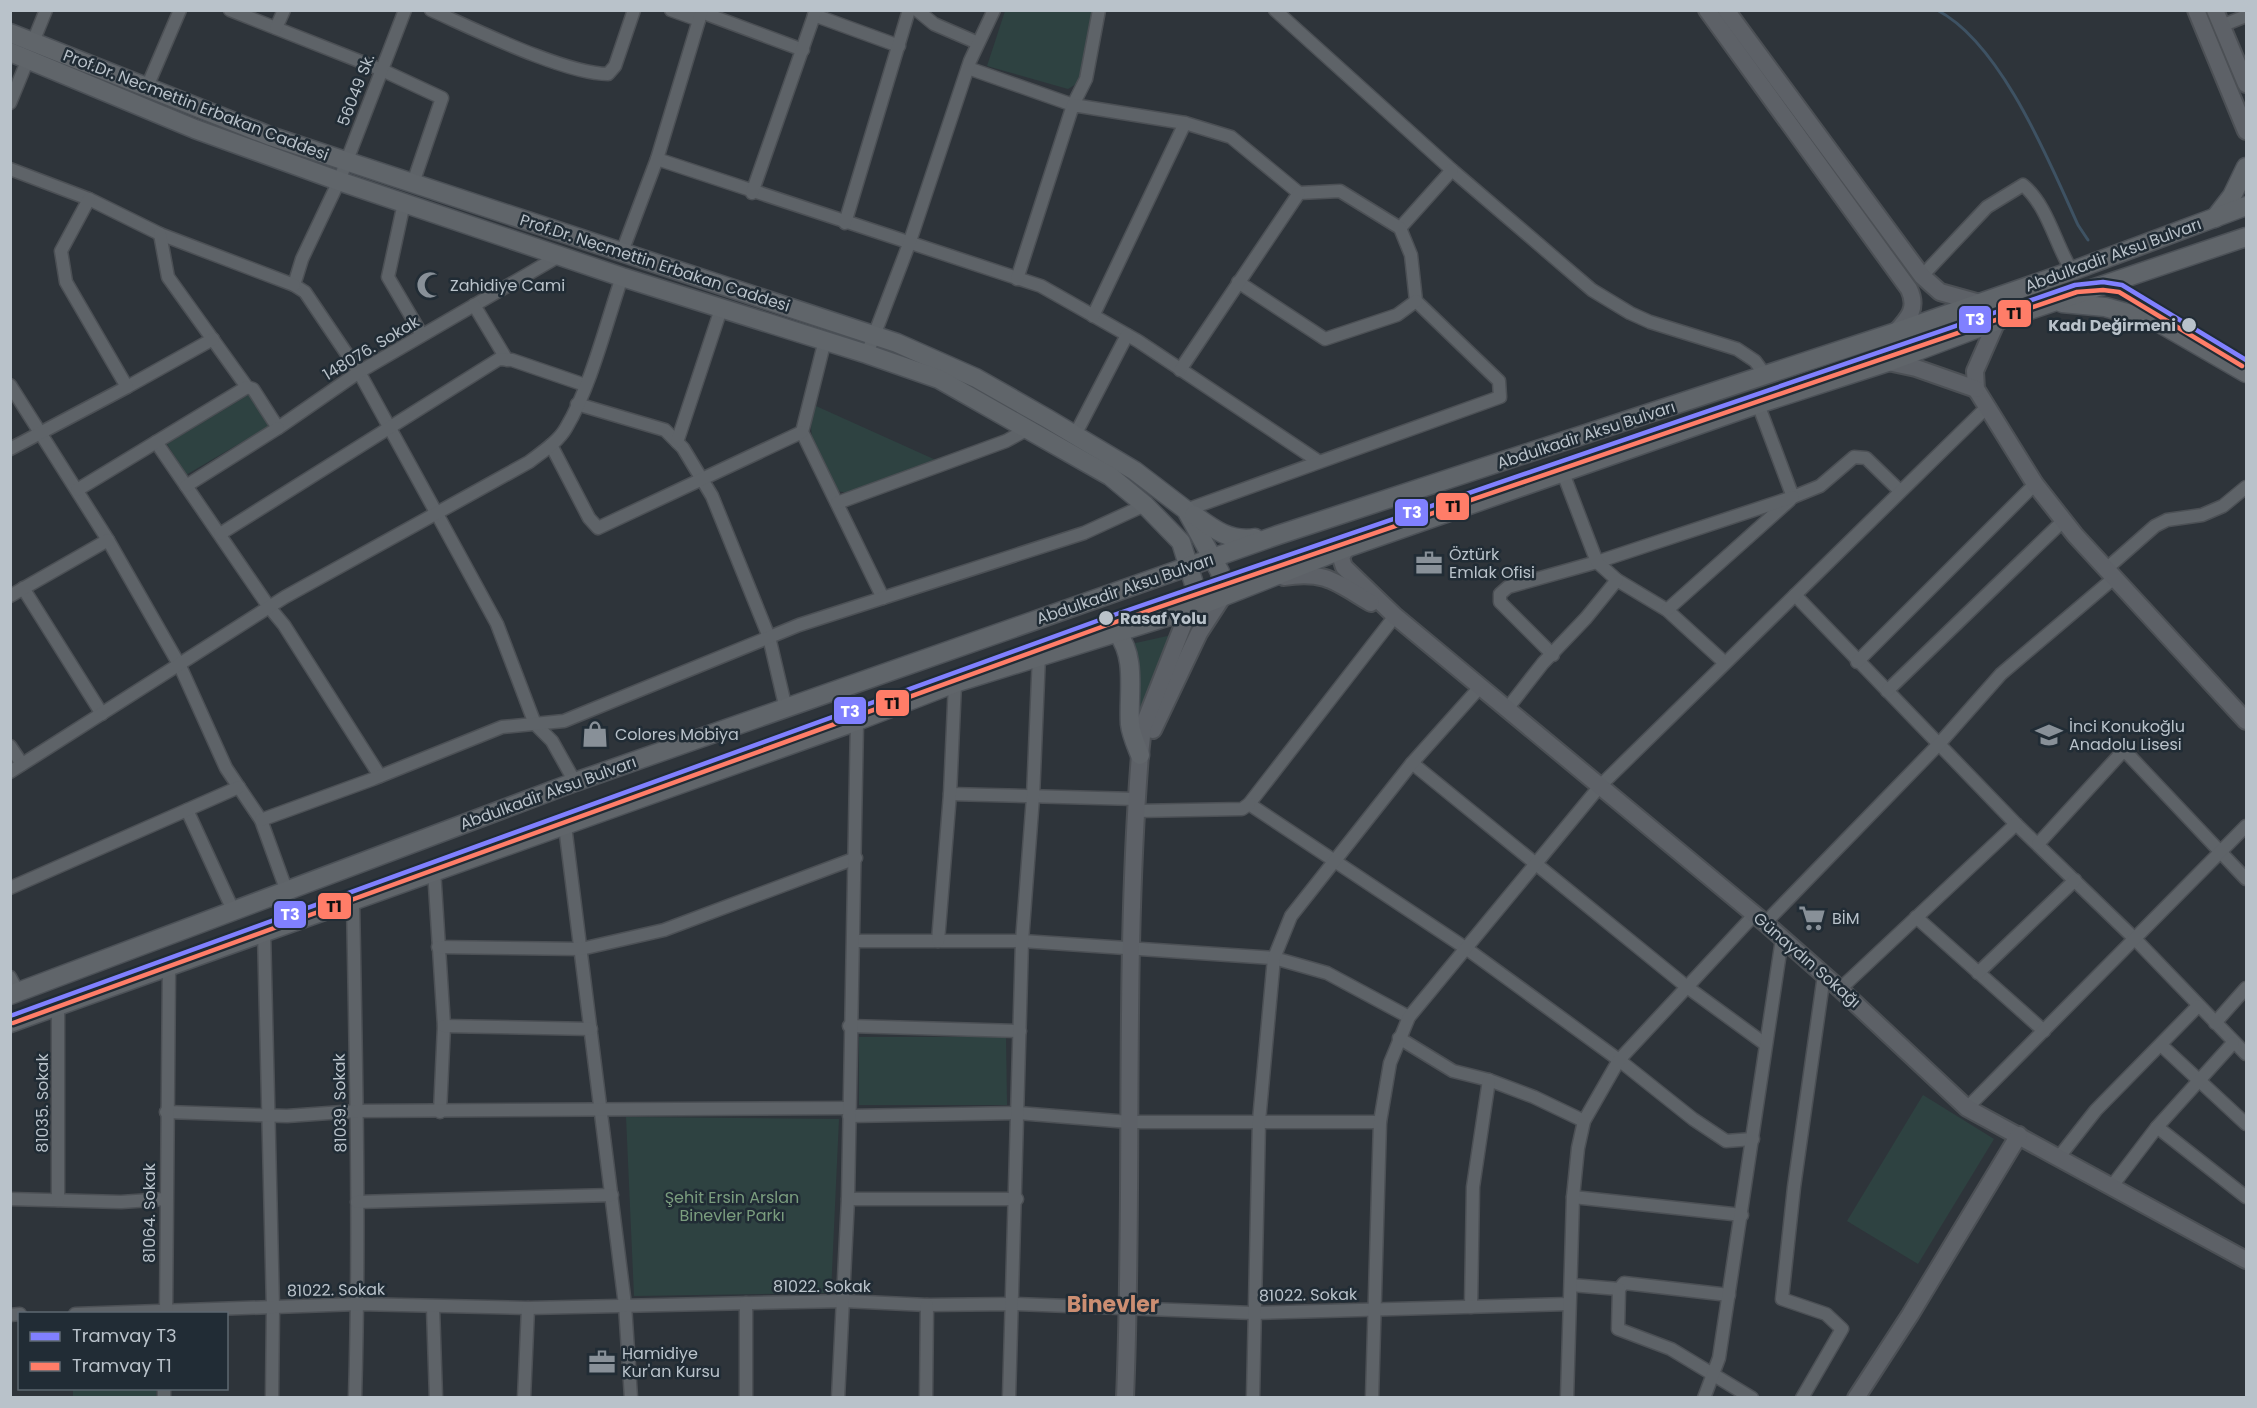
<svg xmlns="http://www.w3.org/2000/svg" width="2257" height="1408" font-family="Poppins,sans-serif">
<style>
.green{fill:#2e4241}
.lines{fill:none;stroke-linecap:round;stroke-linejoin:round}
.stream{stroke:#3e5263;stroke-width:3}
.street-casing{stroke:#4c5055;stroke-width:15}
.secondary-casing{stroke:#4c5055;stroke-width:20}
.primary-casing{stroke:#4c5157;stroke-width:21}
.street{stroke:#5e6368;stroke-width:12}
.secondary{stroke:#5d6167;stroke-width:16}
.primary{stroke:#60656a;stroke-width:18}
.tram-1-casing{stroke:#212c35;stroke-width:9}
.tram-2-casing{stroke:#212c35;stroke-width:9}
.tram-1{stroke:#8080ff;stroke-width:4.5}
.tram-2{stroke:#ff7d68;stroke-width:4.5}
.stop-dot{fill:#b9c2ca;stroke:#212c35;stroke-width:2}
.labels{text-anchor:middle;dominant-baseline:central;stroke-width:5;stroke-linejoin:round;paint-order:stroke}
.street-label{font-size:16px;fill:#b9c2ca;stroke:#212c35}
.poi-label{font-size:16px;fill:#b9c2ca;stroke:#212c35;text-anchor:start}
.stop-label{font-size:16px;font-weight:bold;fill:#b9c2ca;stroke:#212c35;text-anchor:end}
.park-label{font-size:16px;fill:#7a9d7e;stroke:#212c35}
.district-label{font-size:22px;font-weight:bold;fill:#cc8e72;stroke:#212c35}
.line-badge{stroke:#212c35;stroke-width:2}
.badge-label{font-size:16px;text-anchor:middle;font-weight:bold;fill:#fff}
.pale-badge-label{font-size:16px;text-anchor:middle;font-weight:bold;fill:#111}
</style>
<rect width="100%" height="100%" fill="#2e343a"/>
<g class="green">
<polygon points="1005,11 1092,11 1083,80 1068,89 987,66"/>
<polygon points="250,394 269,426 186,475 167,444"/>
<path d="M816 406 938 461 848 493 837 491C824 464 801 436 816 406Z"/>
<polygon points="1172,635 1136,730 1131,644"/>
<polygon points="859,1037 1006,1037 1007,1105 859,1105"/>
<polygon points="1923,1095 1994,1139 1918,1264 1847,1221"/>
<polygon points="626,1117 839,1119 831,1293 634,1296"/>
<rect x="73" y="1389" width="83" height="8"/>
</g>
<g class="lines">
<path class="stream" d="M1937 10C2001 43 2049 161 2078 225L2088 240"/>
<defs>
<g id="street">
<polyline points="230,10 382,70 442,98 413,183"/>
<polyline points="405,10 339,181 302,259 294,285 305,292 359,372 437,514 497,624 535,724 552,741 575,782"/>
<path d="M431 10C474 29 565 74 608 74L615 66 634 10"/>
<polyline points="671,10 699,20"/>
<polyline points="917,10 934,24 978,43"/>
<polyline points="1275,10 1452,170 1592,290 1630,313 1650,322 1737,349 1755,361 1766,376"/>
<polyline points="701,12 803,50"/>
<polyline points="814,15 899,46"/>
<polyline points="2221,26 2246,16"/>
<polyline points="276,28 284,10"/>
<polyline points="33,42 46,10"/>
<polyline points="968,68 1073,105 1086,79 1099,10"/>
<polyline points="147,87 180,10"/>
<polyline points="10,103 28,59"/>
<polyline points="657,159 1041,286 1138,341 1318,461"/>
<polyline points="10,169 89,199 160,234 294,285"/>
<polyline points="752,193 816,10"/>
<polyline points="404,203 388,277 422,335"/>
<polyline points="845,223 909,10"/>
<polyline points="1400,228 1452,170"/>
<polyline points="160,234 168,277 247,387 253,389 278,428 359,372 559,256"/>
<polyline points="622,252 657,159 702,10"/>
<path d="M1922 276 1987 207 2023 185C2048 206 2055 244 2072 271"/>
<polyline points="1017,279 1073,105 1185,123 1231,137 1299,193 1340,191 1400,228 1411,255 1416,301 1499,381 1500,397 1186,510"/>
<polyline points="1238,282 1325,339 1397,315 1416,301"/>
<polyline points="474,305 507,360"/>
<polyline points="1093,316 1185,123"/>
<polyline points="825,340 802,432 883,598"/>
<polyline points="867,354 909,244 970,61 994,10"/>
<polyline points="1180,370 1299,193"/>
<polyline points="10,385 108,540 180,666 226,768 261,820 286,889"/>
<polyline points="127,387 213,339"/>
<polyline points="577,404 665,430 683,448 712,496 769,637 786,709"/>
<polyline points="1758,404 1793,497 1820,486 1854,457 1866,458 1900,491"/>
<polyline points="1075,435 1127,335"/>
<polyline points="156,442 269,607 284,625 380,776"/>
<polyline points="677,442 721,309"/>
<polyline points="551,445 589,518 598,528 802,432"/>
<polyline points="10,449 127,387 66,282 61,251 89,199"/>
<polyline points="186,486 278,428"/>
<polyline points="77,490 247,387"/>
<polyline points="837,503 1006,441 1028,429"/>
<polyline points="220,534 499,359 512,360 585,385"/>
<polyline points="2105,570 2155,526 2167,520 2202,515 2223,506 2246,487"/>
<polyline points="1617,580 1667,610 1725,663"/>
<polyline points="23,588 102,714"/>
<polyline points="1795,595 2016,824 2136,940 2246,1054"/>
<polyline points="10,596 108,540"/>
<polyline points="1667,610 1790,500"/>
<polyline points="1395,616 1249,804 1467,949 1619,1060 1693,1119 1726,1141 1753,1139"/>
<polyline points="1553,655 1500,602 1500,594 1508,587 1597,562 1793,497"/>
<polyline points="1857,662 2035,484"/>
<polyline points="1887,691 2064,520"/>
<polyline points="1507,709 1543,663 1586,618 1617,580 1597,562 1563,473"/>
<polyline points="10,746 22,764"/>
<polyline points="1412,763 1687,987 1765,1044"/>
<path d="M10 772 285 597 529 462C542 452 558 442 566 428 591 386 606 324 622 277"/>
<polyline points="950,794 1136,799"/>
<polyline points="187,810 233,910"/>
<polyline points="1136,811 1242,809 1249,804"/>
<polyline points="261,820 373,779 502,727 564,721 799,625 1084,533 1145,505"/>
<polyline points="565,826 625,1305 631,1398"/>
<polyline points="2038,844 2124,750 2246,879"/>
<polyline points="434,870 444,1026 440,1112"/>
<polyline points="10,888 239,787"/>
<path d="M353 901C356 1066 360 1232 355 1398"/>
<polyline points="1916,917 2044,1031"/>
<polyline points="1765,923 1939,744 2001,674 2114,578"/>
<polyline points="264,932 273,1308 272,1398"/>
<polyline points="855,941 1022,941 1274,958 1327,973 1409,1017"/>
<polyline points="938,941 950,794 955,683"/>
<polyline points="438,947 581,949 664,930 856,858"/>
<polyline points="1978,973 2075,880"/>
<polyline points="10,977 18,992"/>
<polyline points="1840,989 2016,824"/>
<polyline points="2215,1023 2246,988"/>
<polyline points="444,1026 591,1029"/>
<polyline points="849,1026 1020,1031"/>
<polyline points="1399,1038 1453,1071 1489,1080 1534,1097 1584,1121"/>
<polyline points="2161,1045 2246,1124"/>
<polyline points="1967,1108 2246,826"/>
<polyline points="166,1112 287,1116 357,1111 849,1108"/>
<polyline points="849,1116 1018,1113 1129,1122 1380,1122"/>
<polyline points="2157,1127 2246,1197"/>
<polyline points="2059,1157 2096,1110 2198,1006"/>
<polyline points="2112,1186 2157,1127 2233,1043"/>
<polyline points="1573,1197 1742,1215"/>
<polyline points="10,1199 121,1202 166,1199"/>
<polyline points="848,1199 1017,1199"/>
<polyline points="58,1200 58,1006"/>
<polyline points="357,1202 612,1195"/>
<polyline points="1571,1285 1619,1289 1624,1283 1729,1295"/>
<polyline points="1619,1289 1618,1329 1671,1349 1752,1398"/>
<polyline points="1471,1307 1473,1187 1489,1080"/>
<polyline points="433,1308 436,1398"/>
<polyline points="75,1314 358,1304 528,1308 844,1301 927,1305 1013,1304 1253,1313 1569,1304"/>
<polyline points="166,1314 169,968"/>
<polyline points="10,1315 20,1314"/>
<polyline points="164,1398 164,1388"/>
<polyline points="524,1398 528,1308"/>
<polyline points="746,1398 746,1303"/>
<polyline points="838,1398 848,1199 857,721"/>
<polyline points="926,1398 927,1305"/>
<polyline points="1009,1398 1022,941 1033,797 1039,655"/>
<polyline points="1253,1398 1259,1121 1274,958 1291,916 1412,763 1480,687"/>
<polyline points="1372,1398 1380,1122 1390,1063 1409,1017 1600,786 1988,406"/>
<polyline points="1567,1398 1573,1197 1578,1148 1584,1121 1619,1060 1755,914"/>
<polyline points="1704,1398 1719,1358 1782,939"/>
<polyline points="1802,1398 1842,1329 1826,1314 1782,1299 1794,1187 1824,975"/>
</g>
<g id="secondary">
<path d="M1707 10 1909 289C1918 308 1909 318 1896 332"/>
<polyline points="1726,10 1922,276 1940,292 1976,302"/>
<polyline points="2196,10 2246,131"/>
<polyline points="2215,10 2246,84"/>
<polyline points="1997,321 1975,371 1976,389 2035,484 2075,535 2246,721"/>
<polyline points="1888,362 1916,368 1976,389"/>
<polyline points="1346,548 1341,558 1344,567 1395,616 1765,923 1840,989 1967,1108 2246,1260"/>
<path d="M1284 577C1325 570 1337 583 1371 603"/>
<polyline points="1153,730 1199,633 1223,596"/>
<path d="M1125 1398C1134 1184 1123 968 1140 755L1143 727 1189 610"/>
<polyline points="1856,1398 1910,1315 2019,1135"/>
</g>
<g id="primary">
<polyline points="10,33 270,136 897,343 976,378 1048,419 1135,471 1186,510 1220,572 1223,596"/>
<polyline points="10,52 195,129 339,181 622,277 867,354 939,379 1110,476 1145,505 1181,542 1195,587 1189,610"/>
<polyline points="2215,218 2232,196 2246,167"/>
<polyline points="2062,303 2105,307 2156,321 2246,373"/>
<path d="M1194 515C1213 529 1230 542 1255 538"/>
<path d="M1117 633C1137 657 1128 694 1130 724 1131 734 1136 745 1140 755"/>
<polyline points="10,995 575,782 1278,535 1896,332 2072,271 2246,206"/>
<polyline points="10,1023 857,721 955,683 1189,610 1346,548 1758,404 1888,362 1997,321 2246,237"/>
</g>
</defs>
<use href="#street" class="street-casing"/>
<use href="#secondary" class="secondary-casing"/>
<use href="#primary" class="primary-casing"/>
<use href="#street" class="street"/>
<use href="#secondary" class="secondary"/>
<use href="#primary" class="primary"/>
<defs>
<polyline id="tram-1" points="10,1016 1105,618 2075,285 2103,282 2122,285 2246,360"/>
<polyline id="tram-2" points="13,1023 1107,625 2077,292 2103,290 2119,292 2242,366"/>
</defs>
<use href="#tram-1" class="tram-1-casing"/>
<use href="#tram-2" class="tram-2-casing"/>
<use href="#tram-1" class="tram-1"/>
<use href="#tram-2" class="tram-2"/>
</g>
<defs>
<symbol id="mosque-bare" viewBox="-9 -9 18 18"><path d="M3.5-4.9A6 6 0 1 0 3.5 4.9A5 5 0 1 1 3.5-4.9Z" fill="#889098" stroke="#212c35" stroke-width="2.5" paint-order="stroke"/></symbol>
<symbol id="office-bare" viewBox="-9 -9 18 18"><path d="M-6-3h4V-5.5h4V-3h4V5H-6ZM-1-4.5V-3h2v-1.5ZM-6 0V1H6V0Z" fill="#889098" stroke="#212c35" stroke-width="2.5" paint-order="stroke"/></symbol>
<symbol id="shop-bare" viewBox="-9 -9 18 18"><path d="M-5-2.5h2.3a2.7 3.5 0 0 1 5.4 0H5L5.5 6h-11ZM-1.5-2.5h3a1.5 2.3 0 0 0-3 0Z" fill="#889098" stroke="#212c35" stroke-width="2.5" paint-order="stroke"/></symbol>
<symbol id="school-bare" viewBox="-9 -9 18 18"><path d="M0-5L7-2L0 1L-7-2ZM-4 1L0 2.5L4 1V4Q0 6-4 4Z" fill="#889098" stroke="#212c35" stroke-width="2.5" paint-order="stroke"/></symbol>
<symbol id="supermarket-bare" viewBox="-9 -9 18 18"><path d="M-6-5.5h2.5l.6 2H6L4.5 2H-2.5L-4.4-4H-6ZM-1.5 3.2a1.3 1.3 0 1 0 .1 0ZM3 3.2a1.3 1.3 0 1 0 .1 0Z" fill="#889098" stroke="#212c35" stroke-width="2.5" paint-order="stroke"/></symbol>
</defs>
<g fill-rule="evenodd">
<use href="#mosque-bare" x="411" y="266" width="38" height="38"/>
<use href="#office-bare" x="1410" y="544" width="38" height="38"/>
<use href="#shop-bare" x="576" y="715" width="38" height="38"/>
<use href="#school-bare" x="2030" y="716" width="38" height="38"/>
<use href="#supermarket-bare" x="1793" y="899" width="38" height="38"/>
<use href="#office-bare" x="583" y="1343" width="38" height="38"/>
</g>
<g class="stop-dot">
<circle cx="2189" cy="325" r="8"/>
<circle cx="1106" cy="618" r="8"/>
</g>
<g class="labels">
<g class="street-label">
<text transform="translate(356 90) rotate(-69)">56049 Sk.</text>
<text transform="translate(196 105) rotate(21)">Prof.Dr. Necmettin Erbakan Caddesi</text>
<text transform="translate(2113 255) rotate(-20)">Abdulkadir Aksu Bulvarı</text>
<text transform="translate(655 263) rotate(18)">Prof.Dr. Necmettin Erbakan Caddesi</text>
<text transform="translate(371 348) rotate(-31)">148076. Sokak</text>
<text transform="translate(1586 435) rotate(-18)">Abdulkadir Aksu Bulvarı</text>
<text transform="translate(1125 589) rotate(-19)">Abdulkadir Aksu Bulvarı</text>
<text transform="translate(548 793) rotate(-20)">Abdulkadir Aksu Bulvarı</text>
<text transform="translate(1807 960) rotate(41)">Günaydın Sokağı</text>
<text transform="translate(42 1103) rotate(-90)">81035. Sokak</text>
<text transform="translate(340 1103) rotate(-91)">81039. Sokak</text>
<text transform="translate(149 1213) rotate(-90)">81064. Sokak</text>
<text x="822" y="1286">81022. Sokak</text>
<text transform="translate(336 1290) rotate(-1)">81022. Sokak</text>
<text transform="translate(1308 1295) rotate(-1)">81022. Sokak</text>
</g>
<g class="poi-label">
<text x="450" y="285">Zahidiye Cami</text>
<text x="1449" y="554">Öztürk<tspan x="1449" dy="18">Emlak Ofisi</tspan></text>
<text x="2069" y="726">İnci Konukoğlu<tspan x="2069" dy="18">Anadolu Lisesi</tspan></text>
<text x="615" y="734">Colores Mobiya</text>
<text x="1832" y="918">BİM</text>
<text x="622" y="1353">Hamidiye<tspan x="622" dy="18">Kur'an Kursu</tspan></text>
</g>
<g class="stop-label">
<text x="2176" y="325">Kadı Değirmeni</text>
<text x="1120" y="618" text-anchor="start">Rasaf Yolu</text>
</g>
<g class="park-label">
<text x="732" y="1197">Şehit Ersin Arslan<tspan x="732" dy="18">Binevler Parkı</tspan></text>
</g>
<g class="district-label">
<text x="1113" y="1304">Binevler</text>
</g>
</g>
<g class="line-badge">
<rect x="1997" y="299" width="35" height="29" rx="6" fill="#ff7d68"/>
<rect x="1958" y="305" width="34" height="29" rx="6" fill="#8080ff"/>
<rect x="1435" y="492" width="35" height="29" rx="6" fill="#ff7d68"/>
<rect x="1394" y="498" width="35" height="29" rx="6" fill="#8080ff"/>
<rect x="875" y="689" width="35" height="28" rx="6" fill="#ff7d68"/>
<rect x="833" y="696" width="34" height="29" rx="6" fill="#8080ff"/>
<rect x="317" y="892" width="35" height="28" rx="6" fill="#ff7d68"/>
<rect x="273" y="900" width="34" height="29" rx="6" fill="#8080ff"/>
</g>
<g class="badge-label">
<text x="1975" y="325">T3</text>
<text x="1412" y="518">T3</text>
<text x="850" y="717">T3</text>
<text x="290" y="920">T3</text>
</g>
<g class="pale-badge-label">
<text x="2014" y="319">T1</text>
<text x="1453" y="512">T1</text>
<text x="892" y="709">T1</text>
<text x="334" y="912">T1</text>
</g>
<rect width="2257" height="1408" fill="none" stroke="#b9c2ca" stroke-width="24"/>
<rect x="18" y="1312" width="210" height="78" fill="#212c35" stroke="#5e6871" stroke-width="1.5"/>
<rect x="30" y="1332" width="30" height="9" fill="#8080ff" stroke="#5e6871" stroke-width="1.5"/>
<text x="72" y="1342" font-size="18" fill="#b9c2ca">Tramvay T3</text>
<rect x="30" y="1362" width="30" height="9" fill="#ff7d68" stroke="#5e6871" stroke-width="1.5"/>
<text x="72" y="1372" font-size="18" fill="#b9c2ca">Tramvay T1</text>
</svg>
